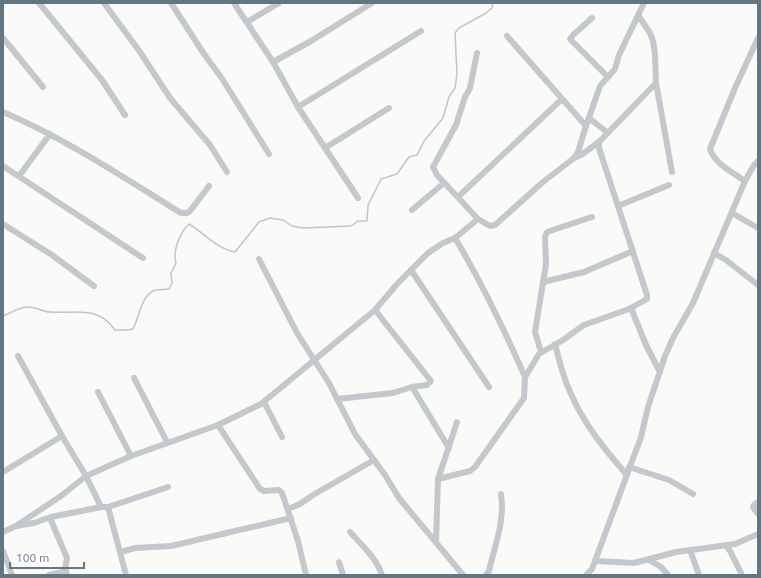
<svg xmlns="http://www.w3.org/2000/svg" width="761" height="578" font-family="Ubuntu,sans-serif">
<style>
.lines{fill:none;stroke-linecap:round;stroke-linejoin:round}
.stream{stroke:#bbc7cb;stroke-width:1.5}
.minor{stroke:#c3c8cc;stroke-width:6}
</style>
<rect width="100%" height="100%" fill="#fafaf8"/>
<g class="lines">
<path class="stream" d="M3 316C9 313 23 306 29 307 36 307 43 312 50 312 76 314 97 305 115 330H126L133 329C139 318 141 297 153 291 158 289 165 290 169 289L172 283 171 273 176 263C172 252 180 232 189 224 204 233 217 249 235 252L259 222 270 218 283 220 292 226 303 228 351 226 358 221H367L368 205 381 179 397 174 409 157 417 155 424 141 443 118 449 97 455 88 457 74 455 33 459 28 486 13 492 8 493 3"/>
<g class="minor">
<polyline points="39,3 102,80 125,115"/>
<polyline points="104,3 140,52 170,98 210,145 227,172"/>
<polyline points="171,3 204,54 221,77 269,154"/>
<polyline points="234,3 273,62 298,107 358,198"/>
<polyline points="638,15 650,33 653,41 655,54 656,83 672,172"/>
<polyline points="592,18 573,35 570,39 608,77"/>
<polyline points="247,22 279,3"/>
<polyline points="507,36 586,126"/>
<polyline points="3,38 43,87"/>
<polyline points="477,53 470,88 465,97 456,125 433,167 437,175 478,219"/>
<polyline points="273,62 311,41 372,3"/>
<polyline points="298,107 421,31"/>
<path d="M3 112C66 139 123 177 181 213H187L190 211 209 186"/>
<polyline points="589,118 608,133"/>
<polyline points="325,148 389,108"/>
<polyline points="574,158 581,155 599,142"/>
<polyline points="3,166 143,258"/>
<polyline points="19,176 50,134"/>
<path d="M745 181C732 172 715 164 710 149L735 88 758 38"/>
<polyline points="458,197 562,99"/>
<polyline points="618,206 669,185"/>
<polyline points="412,210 444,183"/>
<polyline points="732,213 758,228"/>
<polyline points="3,224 52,255 94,286"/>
<path d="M455 238C482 283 504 329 525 377"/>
<polyline points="714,253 726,260 758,285"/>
<polyline points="259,259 297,333 329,383 355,434 385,475 399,498 463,575"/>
<polyline points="411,270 489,387"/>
<polyline points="543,282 584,272 633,251"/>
<polyline points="631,308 646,345 660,372"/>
<path d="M555 344C559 361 564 379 571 394 584 424 605 450 627 475"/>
<polyline points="541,352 535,332 546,264 545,237 547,232 592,217"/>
<polyline points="18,356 62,436 86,476 101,507"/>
<polyline points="134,378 167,442"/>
<polyline points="412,387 449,448"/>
<polyline points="98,392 131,456"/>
<polyline points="337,399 393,393 412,387 427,385 431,381 375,310"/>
<polyline points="264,402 282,437"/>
<polyline points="218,425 260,489 264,491 279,490 282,493 298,541 306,575"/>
<polyline points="629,467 669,480 693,494"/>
<polyline points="3,472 62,436"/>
<polyline points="438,479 470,471 475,467 524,398 525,377 539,354 563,340 584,325 629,309 647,299 647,295 599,148 599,142 656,83"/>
<polyline points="758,502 754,505 753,507 758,514"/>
<polyline points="108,507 126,575"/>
<polyline points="288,509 300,504 313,495 374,460"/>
<polyline points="50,518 67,558 65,569 67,575"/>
<polyline points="16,526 61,496 86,476 131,456 218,425 261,404 375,310 398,283 428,253 443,243 455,238 478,219 490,226 495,225 543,182 574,158 578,152 586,126 600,86 615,69 619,55 644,3"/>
<polyline points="3,532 16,526 34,523 51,517 101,507 108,507 168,487"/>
<path d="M350 532C361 544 377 559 382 575"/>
<polyline points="436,542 438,479 457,422"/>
<polyline points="726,546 730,551 742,575"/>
<polyline points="690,550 699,575"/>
<polyline points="3,551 12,575"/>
<polyline points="121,552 135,548 171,546 291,518"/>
<polyline points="649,560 661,567 668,575"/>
<polyline points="595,561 634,563 676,552 735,544 758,534"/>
<polyline points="339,562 343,575"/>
<polyline points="49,575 66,571"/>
<path d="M486 575 489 571C495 544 505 522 501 494"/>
<polyline points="586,575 592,569 595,561 641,437 648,407 665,356 673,338 693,303 745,181 754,165 758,161"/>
</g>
</g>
<rect width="761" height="578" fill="none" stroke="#657683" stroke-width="8"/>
<path d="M10 562v6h74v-6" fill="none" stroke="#657683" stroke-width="2"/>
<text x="16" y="562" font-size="12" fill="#657683" stroke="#ffffff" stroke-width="3" paint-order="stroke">100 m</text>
</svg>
